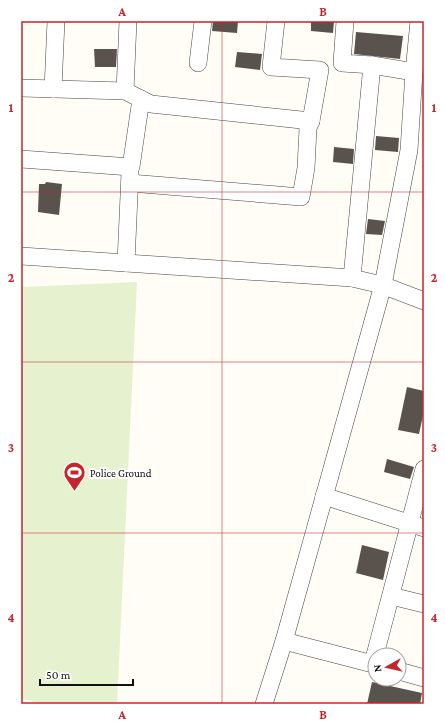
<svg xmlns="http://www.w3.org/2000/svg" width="445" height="725" font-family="'Crimson Pro',serif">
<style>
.pitch{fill:#e6f2cf}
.building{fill:#5a524d}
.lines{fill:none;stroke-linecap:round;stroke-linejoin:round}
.minor-casing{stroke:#444;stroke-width:18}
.minor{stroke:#fff;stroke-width:17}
.grid{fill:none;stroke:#c4262e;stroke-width:1;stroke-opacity:0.55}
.labels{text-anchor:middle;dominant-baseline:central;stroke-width:4;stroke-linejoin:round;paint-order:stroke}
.poi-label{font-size:11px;fill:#111;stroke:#fff;text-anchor:start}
.neatline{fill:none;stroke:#c4262e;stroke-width:1.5}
.grid-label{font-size:13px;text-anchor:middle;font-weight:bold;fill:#c4262e}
</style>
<rect width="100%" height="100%" fill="#fffdf5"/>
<polygon class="pitch" points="137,282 117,704 40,704 21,698 21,287"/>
<g class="building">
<polygon points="213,21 238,21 237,33 212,31"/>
<polygon points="311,21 334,21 333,33 311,31"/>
<polygon points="356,32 403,36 400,59 354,54"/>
<polygon points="94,49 117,49 116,67 95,67"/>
<polygon points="237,52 262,54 260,70 235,67"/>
<polygon points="376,136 399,138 398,152 375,150"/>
<polygon points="334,147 354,149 353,164 333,162"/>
<polygon points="46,182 62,184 59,215 38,212 39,184 45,184"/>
<polygon points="368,219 385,221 382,235 366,234"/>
<polygon points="407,387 424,391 424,411 419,434 398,430"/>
<polygon points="387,459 414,467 410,479 384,472"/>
<polygon points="362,545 389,552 383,580 356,573"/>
<polygon points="372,682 422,693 420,704 367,704"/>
</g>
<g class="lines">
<defs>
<g id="minor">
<polyline points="345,21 342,63 372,65 414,72"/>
<polyline points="198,63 203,21"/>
<polyline points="21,88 125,91 151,104 311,121"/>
<polyline points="53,89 56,21"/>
<polyline points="125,91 128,21"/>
<polyline points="21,159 131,167 141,99"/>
<polyline points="130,183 301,197 306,168 308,128 311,121 320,70 271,67 276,21"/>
<polyline points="21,256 352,278 382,285 424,301"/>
<polyline points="126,263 130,173"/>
<polyline points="352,278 372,65"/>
<polyline points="324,496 424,528"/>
<polyline points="391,596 424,604"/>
<polyline points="284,641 373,664"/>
<polyline points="375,655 424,469"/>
<polyline points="399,671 424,678"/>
<polyline points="264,704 284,641 383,285 409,150 414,72 419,21"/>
</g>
</defs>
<use href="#minor" class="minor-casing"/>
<use href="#minor" class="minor"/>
</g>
<path class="grid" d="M222 21V704M21 192H424M21 362H424M21 533H424"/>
<defs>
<symbol id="stadium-pin" viewBox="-11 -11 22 30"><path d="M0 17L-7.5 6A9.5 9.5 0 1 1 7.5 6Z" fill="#c4262e" stroke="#fff"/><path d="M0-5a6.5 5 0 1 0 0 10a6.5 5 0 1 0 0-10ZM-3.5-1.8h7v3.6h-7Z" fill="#fff"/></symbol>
</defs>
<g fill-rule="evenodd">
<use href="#stadium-pin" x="62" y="460" width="25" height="34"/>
</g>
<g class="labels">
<g class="poi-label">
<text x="90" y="473">Police Ground</text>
</g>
</g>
<rect width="445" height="725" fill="none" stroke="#ffffff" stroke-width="44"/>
<g transform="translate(387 667) rotate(262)"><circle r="19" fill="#ffffff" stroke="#a0a0a0"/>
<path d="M0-3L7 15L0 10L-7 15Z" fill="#c4262e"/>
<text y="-6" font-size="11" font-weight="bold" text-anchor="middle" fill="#111111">N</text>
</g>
<path d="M40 679v6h93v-6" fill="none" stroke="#111111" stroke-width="2"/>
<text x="46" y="679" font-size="12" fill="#111111" stroke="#ffffff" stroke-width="3" paint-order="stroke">50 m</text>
<rect x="22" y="22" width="401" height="681" class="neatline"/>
<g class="grid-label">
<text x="122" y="16">A</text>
<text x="323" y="16">B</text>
<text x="11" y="112">1</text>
<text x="434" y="112">1</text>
<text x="11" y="282">2</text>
<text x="434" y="282">2</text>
<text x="11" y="452">3</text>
<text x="434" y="452">3</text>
<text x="11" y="622">4</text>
<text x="434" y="622">4</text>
<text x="122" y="719">A</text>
<text x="323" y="719">B</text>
</g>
</svg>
